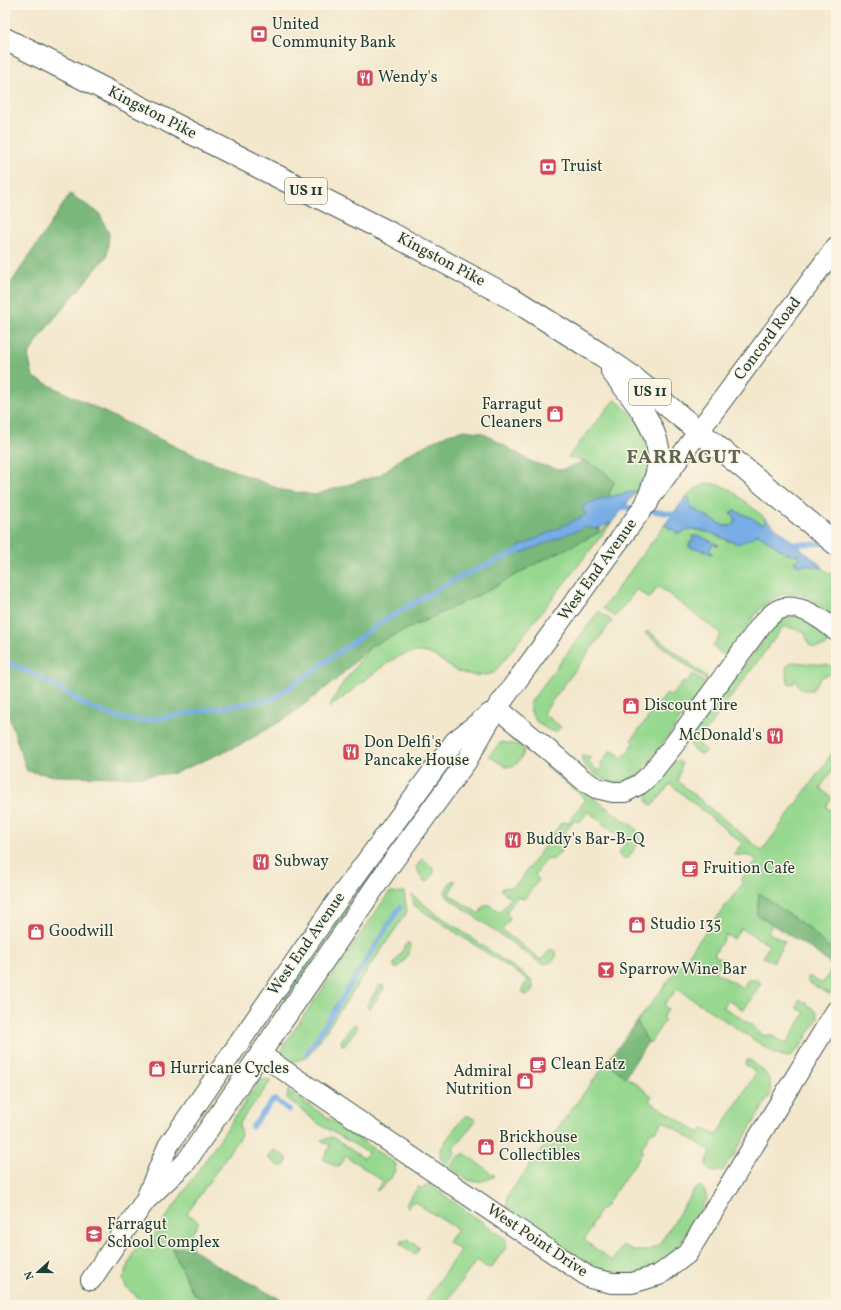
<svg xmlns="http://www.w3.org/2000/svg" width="841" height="1310" font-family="Vollkorn,serif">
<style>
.green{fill:#97d890;stroke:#5b8a62;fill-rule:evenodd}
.forest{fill:#79b87a;stroke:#4c7a57}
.water{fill:#77ace5;stroke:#4b748c}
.pier{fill:#f3e7cc}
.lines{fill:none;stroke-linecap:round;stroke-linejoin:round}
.stream{stroke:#77ace5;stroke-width:5}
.minor-casing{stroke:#3f564b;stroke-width:22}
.major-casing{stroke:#3f564b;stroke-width:24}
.minor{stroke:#fff;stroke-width:20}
.major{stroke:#fff;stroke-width:22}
.labels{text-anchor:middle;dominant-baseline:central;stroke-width:3;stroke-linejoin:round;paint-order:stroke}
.shield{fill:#fcf5e5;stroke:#617469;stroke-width:1}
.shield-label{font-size:15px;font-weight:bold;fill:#1f3d34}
.poi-label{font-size:16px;fill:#1f3d34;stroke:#fcf5e5;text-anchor:start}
.street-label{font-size:16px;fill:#1f3d34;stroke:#fcf5e5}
.district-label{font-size:20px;font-weight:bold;letter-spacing:1px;fill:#5e6550;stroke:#fcf5e5}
</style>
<rect width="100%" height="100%" fill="#fcf5e5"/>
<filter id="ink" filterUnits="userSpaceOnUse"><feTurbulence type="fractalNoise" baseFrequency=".025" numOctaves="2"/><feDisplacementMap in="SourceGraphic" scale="8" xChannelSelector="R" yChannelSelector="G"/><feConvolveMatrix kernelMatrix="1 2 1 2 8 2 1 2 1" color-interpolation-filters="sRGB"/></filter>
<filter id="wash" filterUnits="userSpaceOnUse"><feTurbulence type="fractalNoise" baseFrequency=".012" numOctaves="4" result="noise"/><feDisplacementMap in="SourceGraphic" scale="16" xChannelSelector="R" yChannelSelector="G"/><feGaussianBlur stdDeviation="0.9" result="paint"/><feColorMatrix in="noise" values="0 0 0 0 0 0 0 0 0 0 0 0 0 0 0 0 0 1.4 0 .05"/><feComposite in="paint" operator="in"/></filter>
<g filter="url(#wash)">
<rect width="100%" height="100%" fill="#f3e7cc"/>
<g class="green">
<polygon points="615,399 640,423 650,450 647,475 637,491 608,497 614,482 585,461 568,457"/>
<polygon points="708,483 720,485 731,490 765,518 765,523 761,524 752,518 733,510 731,512 731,515 735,518 735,523 731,526 724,526 695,510 691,507 690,499 686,497 695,489"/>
<path d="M612 522 494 673C481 677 466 676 453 669 441 661 431 650 415 652 395 654 380 669 365 680 353 690 341 699 329 708L340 687 371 646 479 595 539 562 598 533Z"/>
<path d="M665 524 669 529 674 528 678 534 692 529 711 533 730 542 757 533 787 554 800 555 798 566C816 564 822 567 836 578V620C826 612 816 600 804 596 769 582 748 626 731 650L727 654H722L713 646 721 634 658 586 649 599 637 589 615 617 603 608ZM693 539 719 545 718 546 713 544 709 551 712 554 688 545Z"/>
<polygon points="599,611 612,621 543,713 561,727 556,732 548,730 537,722 533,717 529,704"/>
<path d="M798 616 826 636 828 644 826 646C811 649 808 647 805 632L784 626 700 739 699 746 706 749V751L704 754H701L693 750 690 742 692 735 777 623 781 618Z"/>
<polygon points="648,631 700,671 706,676 707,681 645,633"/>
<polygon points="792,662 828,665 836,669 836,685 834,684 829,674 822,677 812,690 802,690 795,680 793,684 788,683 786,670 787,666"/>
<path d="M693 674 706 684C688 709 670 734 651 758 646 764 641 773 635 777 622 786 605 782 593 773 587 768 580 764 582 756L585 755 591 758 588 760 589 762 596 770H601L602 766 601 764 611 750 623 758 634 743 631 740 667 693 671 696 683 681 686 683Z"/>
<path d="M501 742 519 745 524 750C523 759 516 767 506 767L489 756Z"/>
<path d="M836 748V765L820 788 830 796 831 799 826 807 836 813V818L833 821 836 823V937L829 949 811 930 759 894 757 915 772 924 768 932 785 942 773 962 763 957 769 945 741 928 734 939 726 935 714 955 722 960 715 972 743 988 749 978 754 981 755 978 761 983 744 1010 727 1000 723 1007 754 1026 756 1030 765 1036C772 1033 779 1041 786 1044L805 1013 796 1007 800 999 816 1011 818 1018 799 1049 788 1057 774 1053 677 989 664 1005 668 1009 662 1018 665 1020 650 1043 648 1042 637 1022 743 883 740 880 757 860 751 856 733 855 742 843 670 784 654 804 652 805 647 802 648 792 673 763 678 761 682 763 678 780 680 783 762 851Z"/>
<path d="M545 764 548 765 625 821C647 834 641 841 628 858H623L621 857 619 852 626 843 588 811 581 821 578 822 574 820 563 835 567 838C566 846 558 856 552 860L547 858 535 875 539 880 524 899 517 897 506 913 510 917V919L502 930 541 960 551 949 556 952V957C551 963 548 965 540 963L447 897 445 892 450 882 455 880V883L449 894 479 914 484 906 488 904 500 912 511 898 501 890 502 888 511 887 518 883 561 823 563 822 568 823 586 799 545 766Z"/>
<path d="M422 859C428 863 433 865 434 873L428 881 424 882 416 867Z"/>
<polygon points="404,892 407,912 310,1054 305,1058 292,1062 283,1053 283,1046 389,893"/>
<polygon points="412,895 437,914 529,978 532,982 533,988 530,993 525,995 522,992 523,987 528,980 414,905"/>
<polygon points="347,904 349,910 286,1000 283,994"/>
<path d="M408 942 411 946C409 953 402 966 396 969L394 967V964Z"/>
<polygon points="830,964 836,964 836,990 829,994 808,982 807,979 807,977 810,977 822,984 834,966"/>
<polygon points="383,985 384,988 371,1008 368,1008 367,1005 379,986"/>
<polygon points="355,1024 357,1026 357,1028 345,1045 342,1045 341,1041 352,1025"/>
<path d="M747 1060H750C764 1071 773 1076 770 1095L734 1155 723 1170 715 1172 710 1171 706 1165 711 1151 663 1121 656 1131H652L642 1147 643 1152 603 1209H601L591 1225 592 1228 584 1240 612 1261 623 1245 633 1251H647L659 1245 694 1190 698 1187 701 1186 705 1192 707 1199 679 1243 672 1253 661 1263 640 1273 626 1274 601 1269 578 1257 509 1209 507 1205 508 1195 607 1062 652 1096 649 1101 700 1133 703 1129 717 1135 756 1073 746 1065 745 1063Z"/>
<polygon points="265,1079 271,1081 239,1124 241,1135 187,1214 198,1221 198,1224 192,1234 192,1248 172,1249 193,1293 210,1305 149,1305 136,1296 126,1287 123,1279 135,1249 143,1247 155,1234 260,1080"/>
<path d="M288 1091 396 1164C396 1174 385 1187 376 1191L383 1181 346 1156 339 1167H337L323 1159 330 1146 321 1140 333 1137 363 1158 369 1153 319 1124 287 1098Z"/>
<path d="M465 1116H468L476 1120 453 1150 456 1153 447 1165C441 1162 438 1155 441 1149 444 1143 460 1120 465 1116Z"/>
<polygon points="274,1150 287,1158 287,1161 284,1166 279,1166 268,1158 270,1154"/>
<path d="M464 1153 495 1176C472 1187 469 1181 450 1167L459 1155 462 1156Z"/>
<polygon points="419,1186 421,1189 425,1186 431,1186 506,1239 507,1246 491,1268 486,1267 477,1260 444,1305 423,1305 460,1250 448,1242 457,1229 413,1201 408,1208 405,1205"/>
<polygon points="408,1239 419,1247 419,1249 415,1255 401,1244 402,1240 405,1241"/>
</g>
<g class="forest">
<polygon points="70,194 99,213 109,234 107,256 48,326 28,355 33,377 180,449 282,490 314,495 380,475 404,456 448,434 465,430 483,433 534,463 561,470 585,461 604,471 614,482 608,497 604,520 598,533 539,562 479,595 371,646 336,680 288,717 242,744 175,773 132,777 55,776 27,771 10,720 5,708 5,292"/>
<polygon points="759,893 811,930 829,948 836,937 836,964 830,964 813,950 757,915"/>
<polygon points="637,1022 648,1042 625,1077 607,1062"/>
<polygon points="192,1248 219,1267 278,1298 287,1305 210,1305 193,1293 172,1249"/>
</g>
<g class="water">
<path d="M637 491 612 522 597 529 585 527 522 553 518 547 586 515 582 507C598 497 619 495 637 491Z"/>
<path d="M686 497 690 499 691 507 695 510 724 526H731L735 523V518L731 513 733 510 752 518 761 524 765 523V518L824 568 806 565 798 566 796 564 794 561 800 558V555L787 554 757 533 756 536 739 544C724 540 710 530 693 529 689 529 682 532 678 534L674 531V529H669L665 524Z"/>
<polygon points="692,536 700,536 719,545 719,546 713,544 709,551 713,553 712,554 696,548 694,549 689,547 693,539"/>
</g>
<polygon class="pier" points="767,517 825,566 826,568 765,518"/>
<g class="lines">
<g class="stream">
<polyline points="618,507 636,508"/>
<polyline points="648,510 678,515"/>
<polyline points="790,544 825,544"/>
<polyline points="5,661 40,677 89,707 118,718 143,721 273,699 383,621 455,579 525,548"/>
<polyline points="307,1053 400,907"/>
<polyline points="252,1127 273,1100 276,1100 289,1110"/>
</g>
</g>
</g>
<g filter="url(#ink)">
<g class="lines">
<defs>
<g id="minor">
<path d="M497 708 558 758 582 779 596 788 613 792H625L640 784 650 775 676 742 761 625C767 619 772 612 780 609 799 602 822 619 836 631"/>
<polyline points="260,1054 590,1278 612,1283 632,1283 659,1275 687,1254 836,1011"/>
<polyline points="145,1201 186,1162 388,868 466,762 497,708 699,431 836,247"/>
<polyline points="91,1280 145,1201 168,1146 337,901 455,741 489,714"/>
</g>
<g id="major">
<polyline points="5,39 392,234 513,299 600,354 630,375 836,544"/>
<path d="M612 371C631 396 657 423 659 456 660 471 652 488 647 503"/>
</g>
</defs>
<use href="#minor" class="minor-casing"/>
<use href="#major" class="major-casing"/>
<use href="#minor" class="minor"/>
<use href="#major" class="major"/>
</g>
</g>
<defs>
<symbol id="bank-square" viewBox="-11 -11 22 22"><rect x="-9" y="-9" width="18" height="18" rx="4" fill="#d1495b" stroke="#fcf5e5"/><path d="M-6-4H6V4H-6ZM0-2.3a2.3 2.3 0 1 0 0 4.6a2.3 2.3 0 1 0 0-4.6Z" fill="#fff"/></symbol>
<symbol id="restaurant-square" viewBox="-11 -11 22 22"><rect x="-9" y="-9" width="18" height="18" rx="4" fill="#d1495b" stroke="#fcf5e5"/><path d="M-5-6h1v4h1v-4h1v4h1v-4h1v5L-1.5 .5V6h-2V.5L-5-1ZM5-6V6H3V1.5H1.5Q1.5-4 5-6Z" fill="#fff"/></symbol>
<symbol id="shop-square" viewBox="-11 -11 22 22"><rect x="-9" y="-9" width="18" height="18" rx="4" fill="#d1495b" stroke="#fcf5e5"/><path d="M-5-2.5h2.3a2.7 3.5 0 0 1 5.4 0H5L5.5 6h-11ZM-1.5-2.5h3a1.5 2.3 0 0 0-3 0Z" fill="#fff"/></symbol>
<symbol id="cafe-square" viewBox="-11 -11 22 22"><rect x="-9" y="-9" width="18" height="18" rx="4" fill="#d1495b" stroke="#fcf5e5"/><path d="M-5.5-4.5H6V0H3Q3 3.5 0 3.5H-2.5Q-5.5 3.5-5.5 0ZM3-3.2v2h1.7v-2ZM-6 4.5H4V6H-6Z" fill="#fff"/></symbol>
<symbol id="bar-square" viewBox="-11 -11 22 22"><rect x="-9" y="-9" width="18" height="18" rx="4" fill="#d1495b" stroke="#fcf5e5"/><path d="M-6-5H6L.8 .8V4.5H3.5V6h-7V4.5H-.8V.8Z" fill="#fff"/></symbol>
<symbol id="school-square" viewBox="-11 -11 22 22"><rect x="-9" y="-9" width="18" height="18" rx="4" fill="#d1495b" stroke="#fcf5e5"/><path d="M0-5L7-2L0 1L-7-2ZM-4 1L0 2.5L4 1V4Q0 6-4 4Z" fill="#fff"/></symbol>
</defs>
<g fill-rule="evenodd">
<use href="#bank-square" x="249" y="24" width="20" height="20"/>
<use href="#restaurant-square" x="355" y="68" width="20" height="20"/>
<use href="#bank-square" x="538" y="157" width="20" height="20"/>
<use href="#shop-square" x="545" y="404" width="20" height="20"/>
<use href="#shop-square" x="621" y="696" width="20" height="20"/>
<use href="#restaurant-square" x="765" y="726" width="20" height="20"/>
<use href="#restaurant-square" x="341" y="742" width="20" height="20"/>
<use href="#restaurant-square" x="503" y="830" width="20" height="20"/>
<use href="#restaurant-square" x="251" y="852" width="20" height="20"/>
<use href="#cafe-square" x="680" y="859" width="20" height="20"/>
<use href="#shop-square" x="627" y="915" width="20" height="20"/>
<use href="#shop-square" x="26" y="922" width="20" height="20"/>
<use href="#bar-square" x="596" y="960" width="20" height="20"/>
<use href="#cafe-square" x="528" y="1055" width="20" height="20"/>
<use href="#shop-square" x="147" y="1059" width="20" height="20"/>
<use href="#shop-square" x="515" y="1071" width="20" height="20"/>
<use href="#shop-square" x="476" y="1137" width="20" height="20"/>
<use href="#school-square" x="84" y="1224" width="20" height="20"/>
</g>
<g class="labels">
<g class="shield">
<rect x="285" y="178" width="42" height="26" rx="3"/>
<rect x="629" y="379" width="42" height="26" rx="3"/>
</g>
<g class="shield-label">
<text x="306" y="191">US 11</text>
<text x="650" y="392">US 11</text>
</g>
<g class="poi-label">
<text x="272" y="25">United<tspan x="272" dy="18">Community Bank</tspan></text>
<text x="378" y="78">Wendy's</text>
<text x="561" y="167">Truist</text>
<text x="542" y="405" text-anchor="end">Farragut<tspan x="542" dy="18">Cleaners</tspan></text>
<text x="644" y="706">Discount Tire</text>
<text x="762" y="736" text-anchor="end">McDonald's</text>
<text x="364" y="743">Don Delfi's<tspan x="364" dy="18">Pancake House</tspan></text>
<text x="526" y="840">Buddy's Bar-B-Q</text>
<text x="274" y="862">Subway</text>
<text x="703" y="869">Fruition Cafe</text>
<text x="650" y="925">Studio 135</text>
<text x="49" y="932">Goodwill</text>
<text x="619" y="970">Sparrow Wine Bar</text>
<text x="551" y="1065">Clean Eatz</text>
<text x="170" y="1069">Hurricane Cycles</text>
<text x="512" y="1072" text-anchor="end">Admiral<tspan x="512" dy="18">Nutrition</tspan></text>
<text x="499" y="1138">Brickhouse<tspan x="499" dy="18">Collectibles</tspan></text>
<text x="107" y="1225">Farragut<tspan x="107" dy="18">School Complex</tspan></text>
</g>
<g class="street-label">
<text transform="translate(152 113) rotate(27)">Kingston Pike</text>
<text transform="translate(441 260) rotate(28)">Kingston Pike</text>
<text transform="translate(768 339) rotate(-53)">Concord Road</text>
<text transform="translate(598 570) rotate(-54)">West End Avenue</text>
<text transform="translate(307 944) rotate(-55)">West End Avenue</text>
<text transform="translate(537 1241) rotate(34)">West Point Drive</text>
</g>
<g class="district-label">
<text x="684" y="458">FARRAGUT</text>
</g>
</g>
<rect width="841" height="1310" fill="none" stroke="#fcf5e5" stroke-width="20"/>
<g transform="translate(38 1272) rotate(249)" stroke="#fcf5e5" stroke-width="3" paint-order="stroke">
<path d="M0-3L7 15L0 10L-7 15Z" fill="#1f3d34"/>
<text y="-6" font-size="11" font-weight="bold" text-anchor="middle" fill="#1f3d34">N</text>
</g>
</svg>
